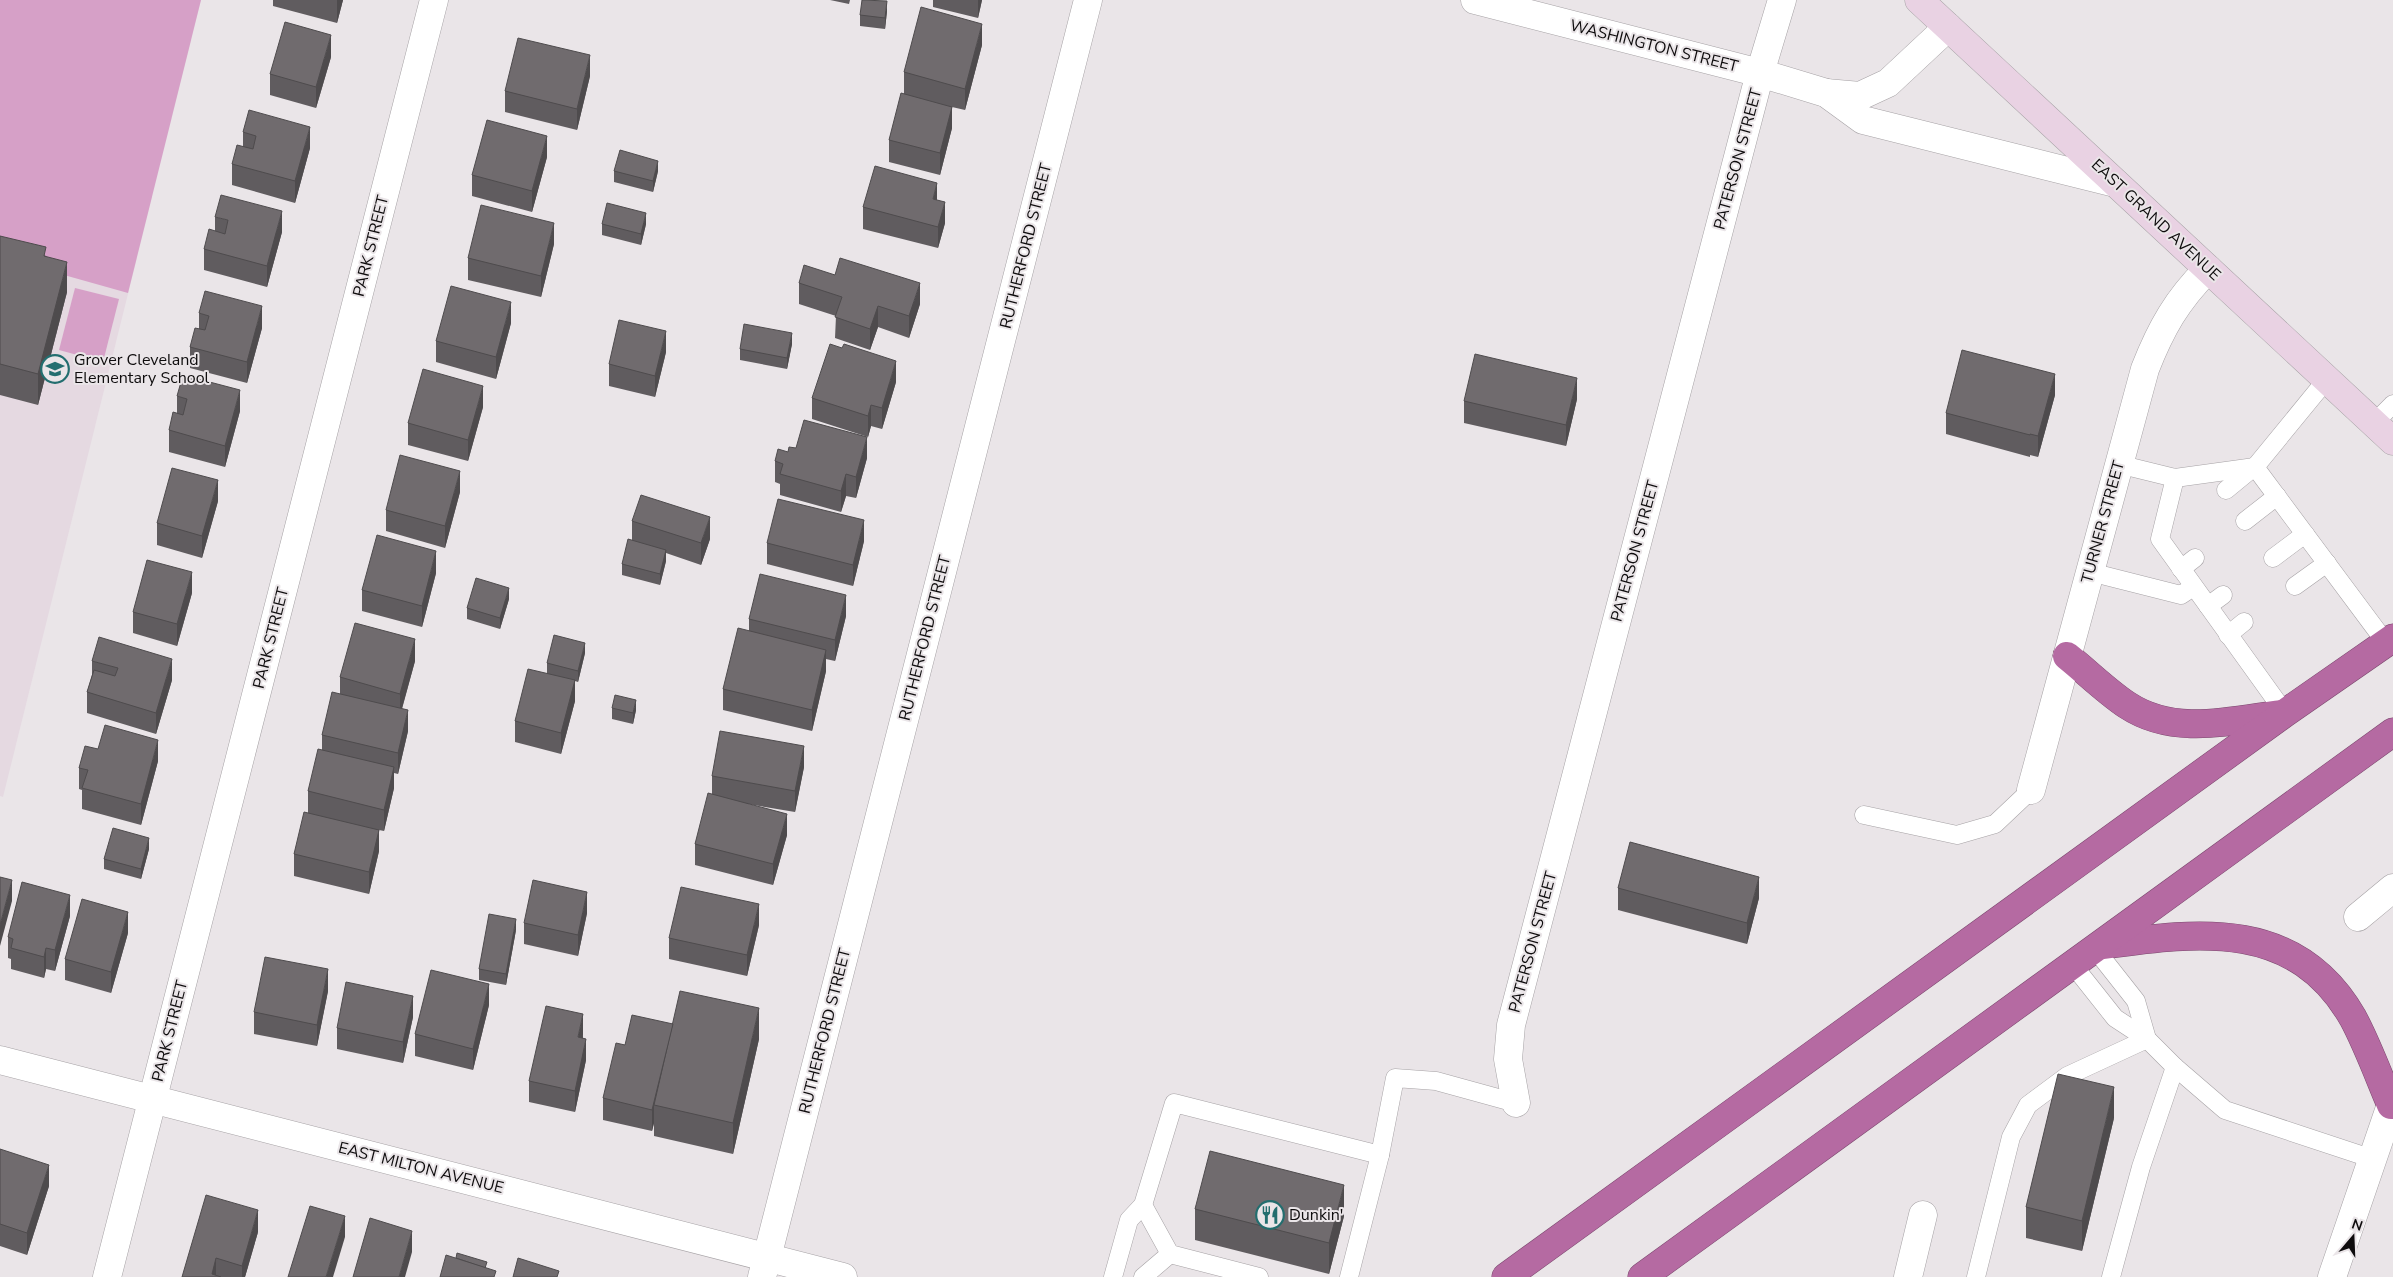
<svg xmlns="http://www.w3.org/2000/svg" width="2393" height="1277" font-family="'Nunito Sans',sans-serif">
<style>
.built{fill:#e5d9e1}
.green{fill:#d6a0c7}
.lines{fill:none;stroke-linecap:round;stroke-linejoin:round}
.lane-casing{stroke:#a6a2a5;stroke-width:19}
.street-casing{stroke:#a6a2a5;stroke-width:29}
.secondary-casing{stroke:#a6a2a5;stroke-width:29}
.highway-casing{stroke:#7b496e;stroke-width:29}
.lane{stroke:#fff;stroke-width:18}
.street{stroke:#fff;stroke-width:28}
.secondary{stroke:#e9d2e3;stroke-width:28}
.highway{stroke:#b56aa2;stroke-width:28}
.wall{fill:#605c5f}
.shaded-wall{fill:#4e4b4d}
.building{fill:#706b6e;stroke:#4e4b4d}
.labels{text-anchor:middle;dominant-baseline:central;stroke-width:4;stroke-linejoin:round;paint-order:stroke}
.street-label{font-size:16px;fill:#0e0c0d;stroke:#eae5e8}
.poi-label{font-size:16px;fill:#0e0c0d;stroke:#eae5e8;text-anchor:start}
</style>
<rect width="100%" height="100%" fill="#eae5e8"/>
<polygon class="built" points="0,0 201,0 3,797 0,796"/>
<g class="green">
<polygon points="0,0 201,0 128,293 0,257"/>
<polygon points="75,288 119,299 103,362 59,350"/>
</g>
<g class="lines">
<defs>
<g id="lane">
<polyline points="2327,379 2255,467 2386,643"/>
<polyline points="2374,423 2393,404"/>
<polyline points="2118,464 2175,478 2255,467"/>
<polyline points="2175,478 2160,539 2285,713"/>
<polyline points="2226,490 2254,467"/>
<polyline points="2245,521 2277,496"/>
<polyline points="2273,558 2305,534"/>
<polyline points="2181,569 2195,558"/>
<polyline points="2090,572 2181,595 2193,587"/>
<polyline points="2295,586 2327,563"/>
<polyline points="2208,606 2223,595"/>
<polyline points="2228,635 2244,622"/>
<polyline points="1864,815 1957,835 1995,824 2031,790"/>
<polyline points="2095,949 2136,1001 2147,1039"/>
<polyline points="2073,965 2115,1018 2147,1039 2175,1067 2225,1110 2373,1159"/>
<polyline points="1143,1205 1170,1254 1259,1277"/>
<polyline points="1113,1277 1129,1220 1143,1205 1174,1103 1380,1155 1395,1078 1436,1081 1516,1103"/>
<polyline points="1143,1277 1170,1254"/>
<polyline points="1349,1277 1380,1155"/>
<polyline points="1976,1277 2011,1137 2028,1105 2067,1076 2147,1039"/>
<polyline points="2111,1277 2141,1167 2175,1067"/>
</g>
<g id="street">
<polyline points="1475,0 1760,73 1826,93 1863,120 2115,183"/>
<polyline points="1826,93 1860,96 1888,83 1948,27"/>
<path d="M2031 790 2145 369C2161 328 2177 300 2208 269"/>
<polyline points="2358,917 2393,888"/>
<polyline points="0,1060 843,1277"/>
<polyline points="1516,1103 1508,1059 1511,1025 1760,73 1782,0"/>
<polyline points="107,1277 434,0"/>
<polyline points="762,1277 1088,0"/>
<polyline points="1908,1277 1923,1215"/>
<polyline points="2332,1277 2393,1099"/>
</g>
<polyline id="secondary" points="1919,0 2393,441"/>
<g id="highway">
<path d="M2067 656C2087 672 2106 691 2127 705 2174 736 2229 721 2281 714"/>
<path d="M2104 945C2201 931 2297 920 2353 1018 2368 1046 2379 1077 2391 1105"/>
<polyline points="1506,1277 2285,713 2393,638"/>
<polyline points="1642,1277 2393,732"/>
</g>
</defs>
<use href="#lane" class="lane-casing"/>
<use href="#street" class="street-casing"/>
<use href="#secondary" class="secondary-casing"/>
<use href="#highway" class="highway-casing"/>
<use href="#lane" class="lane"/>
<use href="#street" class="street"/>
<use href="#secondary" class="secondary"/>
<use href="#highway" class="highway"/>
</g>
<g class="wall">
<polygon points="273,0 343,0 337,23 273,6"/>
<polygon points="830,0 850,0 849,4"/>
<polygon points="933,0 982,0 978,18 933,7"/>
<polygon points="887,11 885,29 860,26 860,15"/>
<polygon points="982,45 965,110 952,107 952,128 940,175 889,162 889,140 904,94 904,72"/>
<polygon points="331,57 316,108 270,95 270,74"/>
<polygon points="590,76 577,130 505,112 505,91"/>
<polygon points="243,132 310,148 295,203 232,185 232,164 243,146"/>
<polygon points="547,157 532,212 472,196 472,175"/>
<polygon points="614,171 658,171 653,192 614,182"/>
<polygon points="937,200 945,223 938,248 863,229 863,207"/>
<polygon points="215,217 282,232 267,287 204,270 204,249 215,231"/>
<polygon points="602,224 646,224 641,245 602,235"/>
<polygon points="0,236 46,256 67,292 38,405 0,395"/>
<polygon points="554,244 541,297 468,280 468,258"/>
<polygon points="835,275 920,304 909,338 878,327 870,350 835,338 836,316 799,304 799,283"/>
<polygon points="199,313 262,328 247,383 190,368 190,347 199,329"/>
<polygon points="511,323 496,379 436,362 436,341"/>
<polygon points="792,344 787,369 740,360 740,349"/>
<polygon points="666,352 655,397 609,386 609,364"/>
<polygon points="896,382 882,429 871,426 868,437 812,419 812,398"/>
<polygon points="2055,395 2038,457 2030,455 2030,457 1946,434 1946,413"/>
<polygon points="177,396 240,411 225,467 169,452 169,430 177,413"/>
<polygon points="1577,399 1566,446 1464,423 1464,401"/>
<polygon points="483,407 468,461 408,445 408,423"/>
<polygon points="796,448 867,458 856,498 846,496 841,512 780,495 780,484 775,482 775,461"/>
<polygon points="460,492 445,548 386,531 386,510"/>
<polygon points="218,501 202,558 157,545 157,523"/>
<polygon points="632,521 710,539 701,565 666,553 666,561 660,585 622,575 622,564 632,540"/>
<polygon points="864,541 853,586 767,564 767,543"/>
<polygon points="436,573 422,627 362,611 362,590"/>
<polygon points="192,593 177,646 133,633 133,612"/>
<polygon points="509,599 500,629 467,619 467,608"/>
<polygon points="846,616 835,661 826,659 826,671 812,731 723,710 723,689 749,631 749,619"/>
<polygon points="585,653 578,682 575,681 575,701 561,754 515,742 515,721 547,673 547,663"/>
<polygon points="92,661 172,680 156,734 87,713 87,692 92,675"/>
<polygon points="415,661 402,709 408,731 398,774 394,773 394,788 384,831 379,830 379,851 369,894 294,876 294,854 308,813 308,791 322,750 322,735 340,694 340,677"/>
<polygon points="612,708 636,710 633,724 612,719"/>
<polygon points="98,749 158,761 141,825 82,809 82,790 79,789 79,768"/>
<polygon points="804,767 795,812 748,804 787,835 773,885 695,865 695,844 712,794 712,776"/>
<polygon points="149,849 141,879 104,869 104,859"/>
<polygon points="1618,888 1759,898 1747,944 1618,910"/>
<polygon points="587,913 578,956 524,944 524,923"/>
<polygon points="70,916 55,971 46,969 44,978 11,969 11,959 8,958 8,937"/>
<polygon points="759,925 747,976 669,959 669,938"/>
<polygon points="516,930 506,985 479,980 479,969"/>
<polygon points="128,933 111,993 65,980 65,959"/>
<polygon points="328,991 317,1046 254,1034 254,1012"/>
<polygon points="489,1005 473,1070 415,1056 415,1034"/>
<polygon points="413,1017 403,1063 337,1049 337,1028"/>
<polygon points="673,1024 759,1039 733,1154 654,1136 654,1123 652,1131 603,1120 603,1098 625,1045"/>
<polygon points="583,1035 583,1038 586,1060 575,1112 529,1102 529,1081"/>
<polygon points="2114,1118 2082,1251 2026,1238 2026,1207"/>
<polygon points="0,1149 49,1186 27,1255 0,1246"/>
<polygon points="1195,1209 1344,1216 1329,1274 1195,1240"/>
<polygon points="258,1232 245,1277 182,1277"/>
</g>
<g class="shaded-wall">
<polygon points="337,0 343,0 337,23"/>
<polygon points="978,0 982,0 978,18"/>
<polygon points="887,1 887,11 885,29 885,18"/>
<polygon points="982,24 982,45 965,110 965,89"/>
<polygon points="331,35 331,57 316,108 316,87"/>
<polygon points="590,55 590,76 577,130 577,109"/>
<polygon points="952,107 952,128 940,175 940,153"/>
<polygon points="310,127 310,148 295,203 295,181"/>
<polygon points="547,136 547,157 532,212 532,191"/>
<polygon points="658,161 658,171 653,192 653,181"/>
<polygon points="937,183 937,204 933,199"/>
<polygon points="945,202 945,223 938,248 938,227"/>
<polygon points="282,211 282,232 267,287 267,266"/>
<polygon points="646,213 646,224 641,245 641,234"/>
<polygon points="554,223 554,244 541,297 541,276"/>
<polygon points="67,262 67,292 38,405 38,374"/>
<polygon points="920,283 920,304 909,338 909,316"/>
<polygon points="511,302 511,323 496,379 496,357"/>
<polygon points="262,306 262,328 247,383 247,362"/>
<polygon points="878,306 878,327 870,350 870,329"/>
<polygon points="666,331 666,352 655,397 655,376"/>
<polygon points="792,333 792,344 787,369 787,358"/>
<polygon points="896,361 896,382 882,429 882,408"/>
<polygon points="2055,374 2055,395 2038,457 2038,436"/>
<polygon points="1577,378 1577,399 1566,446 1566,425"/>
<polygon points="483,386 483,407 468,461 468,440"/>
<polygon points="240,390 240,411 225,467 225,446"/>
<polygon points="871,405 871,426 868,437 868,416"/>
<polygon points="867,437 867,458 856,498 856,477"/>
<polygon points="460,471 460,492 445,548 445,526"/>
<polygon points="846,474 846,496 841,512 841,491"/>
<polygon points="218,480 218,501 202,558 202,536"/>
<polygon points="710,517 710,539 701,565 701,543"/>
<polygon points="864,520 864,541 853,586 853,565"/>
<polygon points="666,550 666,561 660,585 660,574"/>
<polygon points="436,551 436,573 422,627 422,606"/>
<polygon points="192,572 192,593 177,646 177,624"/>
<polygon points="509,588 509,599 500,629 500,618"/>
<polygon points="846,595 846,616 835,661 835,640"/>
<polygon points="415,639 415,661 400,715 400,694"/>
<polygon points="585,643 585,653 578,682 578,671"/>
<polygon points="826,650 826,671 812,731 812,710"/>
<polygon points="172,659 172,680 156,734 156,713"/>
<polygon points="575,680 575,701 561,754 561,733"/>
<polygon points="636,700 636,710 633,724 633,713"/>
<polygon points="408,710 408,731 398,774 398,753"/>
<polygon points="158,740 158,761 141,825 141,804"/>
<polygon points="804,746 804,767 795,812 795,791"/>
<polygon points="394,767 394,788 384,831 384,810"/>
<polygon points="787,814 787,835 773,885 773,864"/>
<polygon points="379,830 379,851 369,894 369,872"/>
<polygon points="149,838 149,849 141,879 141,869"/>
<polygon points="1759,877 1759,898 1747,944 1747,923"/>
<polygon points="12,880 12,901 0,946 0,925"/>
<polygon points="587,892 587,913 578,956 578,935"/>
<polygon points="70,895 70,916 55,971 55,950"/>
<polygon points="759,904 759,925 747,976 747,955"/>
<polygon points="128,912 128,933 111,993 111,972"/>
<polygon points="516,919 516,930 506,985 506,974"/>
<polygon points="46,948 46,969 44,978 44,957"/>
<polygon points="328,969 328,991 317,1046 317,1025"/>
<polygon points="489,984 489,1005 473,1070 473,1049"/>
<polygon points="413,996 413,1017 403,1063 403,1042"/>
<polygon points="759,1008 759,1039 733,1154 733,1123"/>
<polygon points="583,1014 583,1035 578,1058 578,1037"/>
<polygon points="673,1024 654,1105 654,1123 652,1131 652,1110"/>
<polygon points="586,1039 586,1060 575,1112 575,1091"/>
<polygon points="2114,1087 2114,1118 2082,1251 2082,1221"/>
<polygon points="49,1165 49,1186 27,1255 27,1233"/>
<polygon points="1344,1185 1344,1216 1329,1274 1329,1243"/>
<polygon points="258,1210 258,1232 245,1277 242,1277 242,1266"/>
<polygon points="345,1216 345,1237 333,1277 326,1277"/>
<polygon points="412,1231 412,1252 405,1277 399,1277"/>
<polygon points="216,1258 216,1277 212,1274"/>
</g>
<g class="building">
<polygon points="862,0 887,1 885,18 860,15"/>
<polygon points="921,7 982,24 965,89 904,72"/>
<polygon points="285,22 331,35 316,87 270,74"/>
<polygon points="518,38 590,55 577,109 505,91"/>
<polygon points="901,93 952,107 940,153 889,140"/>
<polygon points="249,110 310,127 295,181 232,164 237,145 253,149 256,136 243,132"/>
<polygon points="487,120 547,136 532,191 472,175"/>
<polygon points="620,150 658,161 653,181 614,171"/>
<polygon points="875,166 937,183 933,199 945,202 938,227 863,207"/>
<polygon points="221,195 282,211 267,266 204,249 209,229 225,234 228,220 215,217"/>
<polygon points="607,203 646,213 641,234 602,224"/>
<polygon points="481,205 554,223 541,276 468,258"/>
<polygon points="0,236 46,247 44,256 67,262 38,374 0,364"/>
<polygon points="840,258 920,283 909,316 878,306 870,329 835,317 842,297 799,283 804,265 835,275"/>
<polygon points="451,286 511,302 496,357 436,341"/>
<polygon points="205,291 262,306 247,362 190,347 195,328 205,330 209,316 199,313"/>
<polygon points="619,320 666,331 655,376 609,364"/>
<polygon points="744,324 792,333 787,358 740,349"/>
<polygon points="830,344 842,348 844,344 896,361 882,408 871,405 868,416 812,398"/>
<polygon points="1962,350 2055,374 2038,436 2030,434 2030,435 1946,413"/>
<polygon points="1475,354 1577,378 1566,425 1464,401"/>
<polygon points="423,369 483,386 468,440 408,423"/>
<polygon points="183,375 240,390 225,446 169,430 173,412 183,415 187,399 177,396"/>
<polygon points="804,420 867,437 856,477 846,474 841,491 780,474 783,464 775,461 778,449 788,452 789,447 796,448"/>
<polygon points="400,455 460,471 445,526 386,510"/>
<polygon points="172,468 218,480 202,536 157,523"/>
<polygon points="641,495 710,517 701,543 632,521"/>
<polygon points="778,499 864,520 853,565 767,543"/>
<polygon points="377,535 436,551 422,606 362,590"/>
<polygon points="628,539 666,550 660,574 622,564"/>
<polygon points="147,560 192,572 177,624 133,612"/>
<polygon points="760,574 846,595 835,640 749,619"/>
<polygon points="476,578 509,588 500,618 467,608"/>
<polygon points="355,623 415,639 400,694 340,677"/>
<polygon points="738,628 826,650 812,710 723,689"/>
<polygon points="554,635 585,643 578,671 547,663"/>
<polygon points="99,637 172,659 156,713 87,692 94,670 115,676 118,668 92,661"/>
<polygon points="528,669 575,680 561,733 515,721"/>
<polygon points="332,692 408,710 398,753 322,735"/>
<polygon points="615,695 636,700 633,713 612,708"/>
<polygon points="105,725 158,740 141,804 82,788 88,770 79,768 85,746 98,749"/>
<polygon points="720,731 804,746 795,791 712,776"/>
<polygon points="318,749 394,767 384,810 308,791"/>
<polygon points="708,793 787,814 773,864 695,844"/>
<polygon points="304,812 379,830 369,872 294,854"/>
<polygon points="113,828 149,838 141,869 104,859"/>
<polygon points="1630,842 1759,877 1747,923 1618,888"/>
<polygon points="0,877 12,880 0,925"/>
<polygon points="533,880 587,892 578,935 524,923"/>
<polygon points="22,882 70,895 55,950 46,948 44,957 11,948 13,939 8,937"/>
<polygon points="681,887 759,904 747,955 669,938"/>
<polygon points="82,899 128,912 111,972 65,959"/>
<polygon points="489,914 516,919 506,974 479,969"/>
<polygon points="265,957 328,969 317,1025 254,1012"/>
<polygon points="431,970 489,984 473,1049 415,1034"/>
<polygon points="346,982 413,996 403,1042 337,1028"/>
<polygon points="680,991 759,1008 733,1123 654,1105"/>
<polygon points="546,1006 583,1014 578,1037 586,1039 575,1091 529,1081"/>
<polygon points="632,1015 673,1024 652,1110 603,1098 616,1043 625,1045"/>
<polygon points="2058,1074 2114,1087 2082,1221 2026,1207"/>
<polygon points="0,1149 49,1165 27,1233 0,1224"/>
<polygon points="1210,1151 1344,1185 1329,1243 1195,1209"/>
<polygon points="206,1195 258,1210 242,1266 216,1258 212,1274 221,1277 182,1277"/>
<polygon points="310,1206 345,1216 326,1277 288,1277"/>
<polygon points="370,1218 412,1231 399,1277 353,1277"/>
<polygon points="457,1253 487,1262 485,1268 456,1258"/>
<polygon points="446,1255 496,1271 494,1277 440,1277"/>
<polygon points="518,1258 559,1271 557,1277 513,1277"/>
</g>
<defs>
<symbol id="school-ring" viewBox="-11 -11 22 22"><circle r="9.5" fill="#eae5e8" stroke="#236e6f" stroke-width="1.5"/><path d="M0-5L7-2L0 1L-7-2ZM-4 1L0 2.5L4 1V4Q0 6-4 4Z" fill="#236e6f"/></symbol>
<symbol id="restaurant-ring" viewBox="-11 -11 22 22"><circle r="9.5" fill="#eae5e8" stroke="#236e6f" stroke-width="1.5"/><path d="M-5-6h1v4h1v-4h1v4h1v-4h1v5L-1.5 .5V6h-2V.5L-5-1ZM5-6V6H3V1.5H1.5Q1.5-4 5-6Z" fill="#236e6f"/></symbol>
</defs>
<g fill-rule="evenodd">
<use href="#school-ring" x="39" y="353" width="32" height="32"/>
<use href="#restaurant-ring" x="1254" y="1199" width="32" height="32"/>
</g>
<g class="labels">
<g class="street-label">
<text transform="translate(1654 46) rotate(14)">WASHINGTON STREET</text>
<text transform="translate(1738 159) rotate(-75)">PATERSON STREET</text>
<text transform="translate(2156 220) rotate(43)">EAST GRAND AVENUE</text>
<text transform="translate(371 246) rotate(-76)">PARK STREET</text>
<text transform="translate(1026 246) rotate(-76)">RUTHERFORD STREET</text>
<text transform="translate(2103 522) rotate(-75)">TURNER STREET</text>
<text transform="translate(1635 551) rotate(-75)">PATERSON STREET</text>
<text transform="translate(271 638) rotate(-76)">PARK STREET</text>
<text transform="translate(925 638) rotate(-76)">RUTHERFORD STREET</text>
<text transform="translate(1533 942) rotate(-75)">PATERSON STREET</text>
<text transform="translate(170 1031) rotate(-76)">PARK STREET</text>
<text transform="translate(825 1031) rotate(-76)">RUTHERFORD STREET</text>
<text transform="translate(421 1168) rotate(14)">EAST MILTON AVENUE</text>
</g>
<g class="poi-label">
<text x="74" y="360">Grover Cleveland<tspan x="74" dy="18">Elementary School</tspan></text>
<text x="1289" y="1215">Dunkin'</text>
</g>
</g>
<g transform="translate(2353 1237) rotate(19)" stroke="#eae5e8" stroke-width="4" paint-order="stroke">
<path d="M0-4L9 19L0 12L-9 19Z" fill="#0e0c0d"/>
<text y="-8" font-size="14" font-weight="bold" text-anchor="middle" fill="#0e0c0d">N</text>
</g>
</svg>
